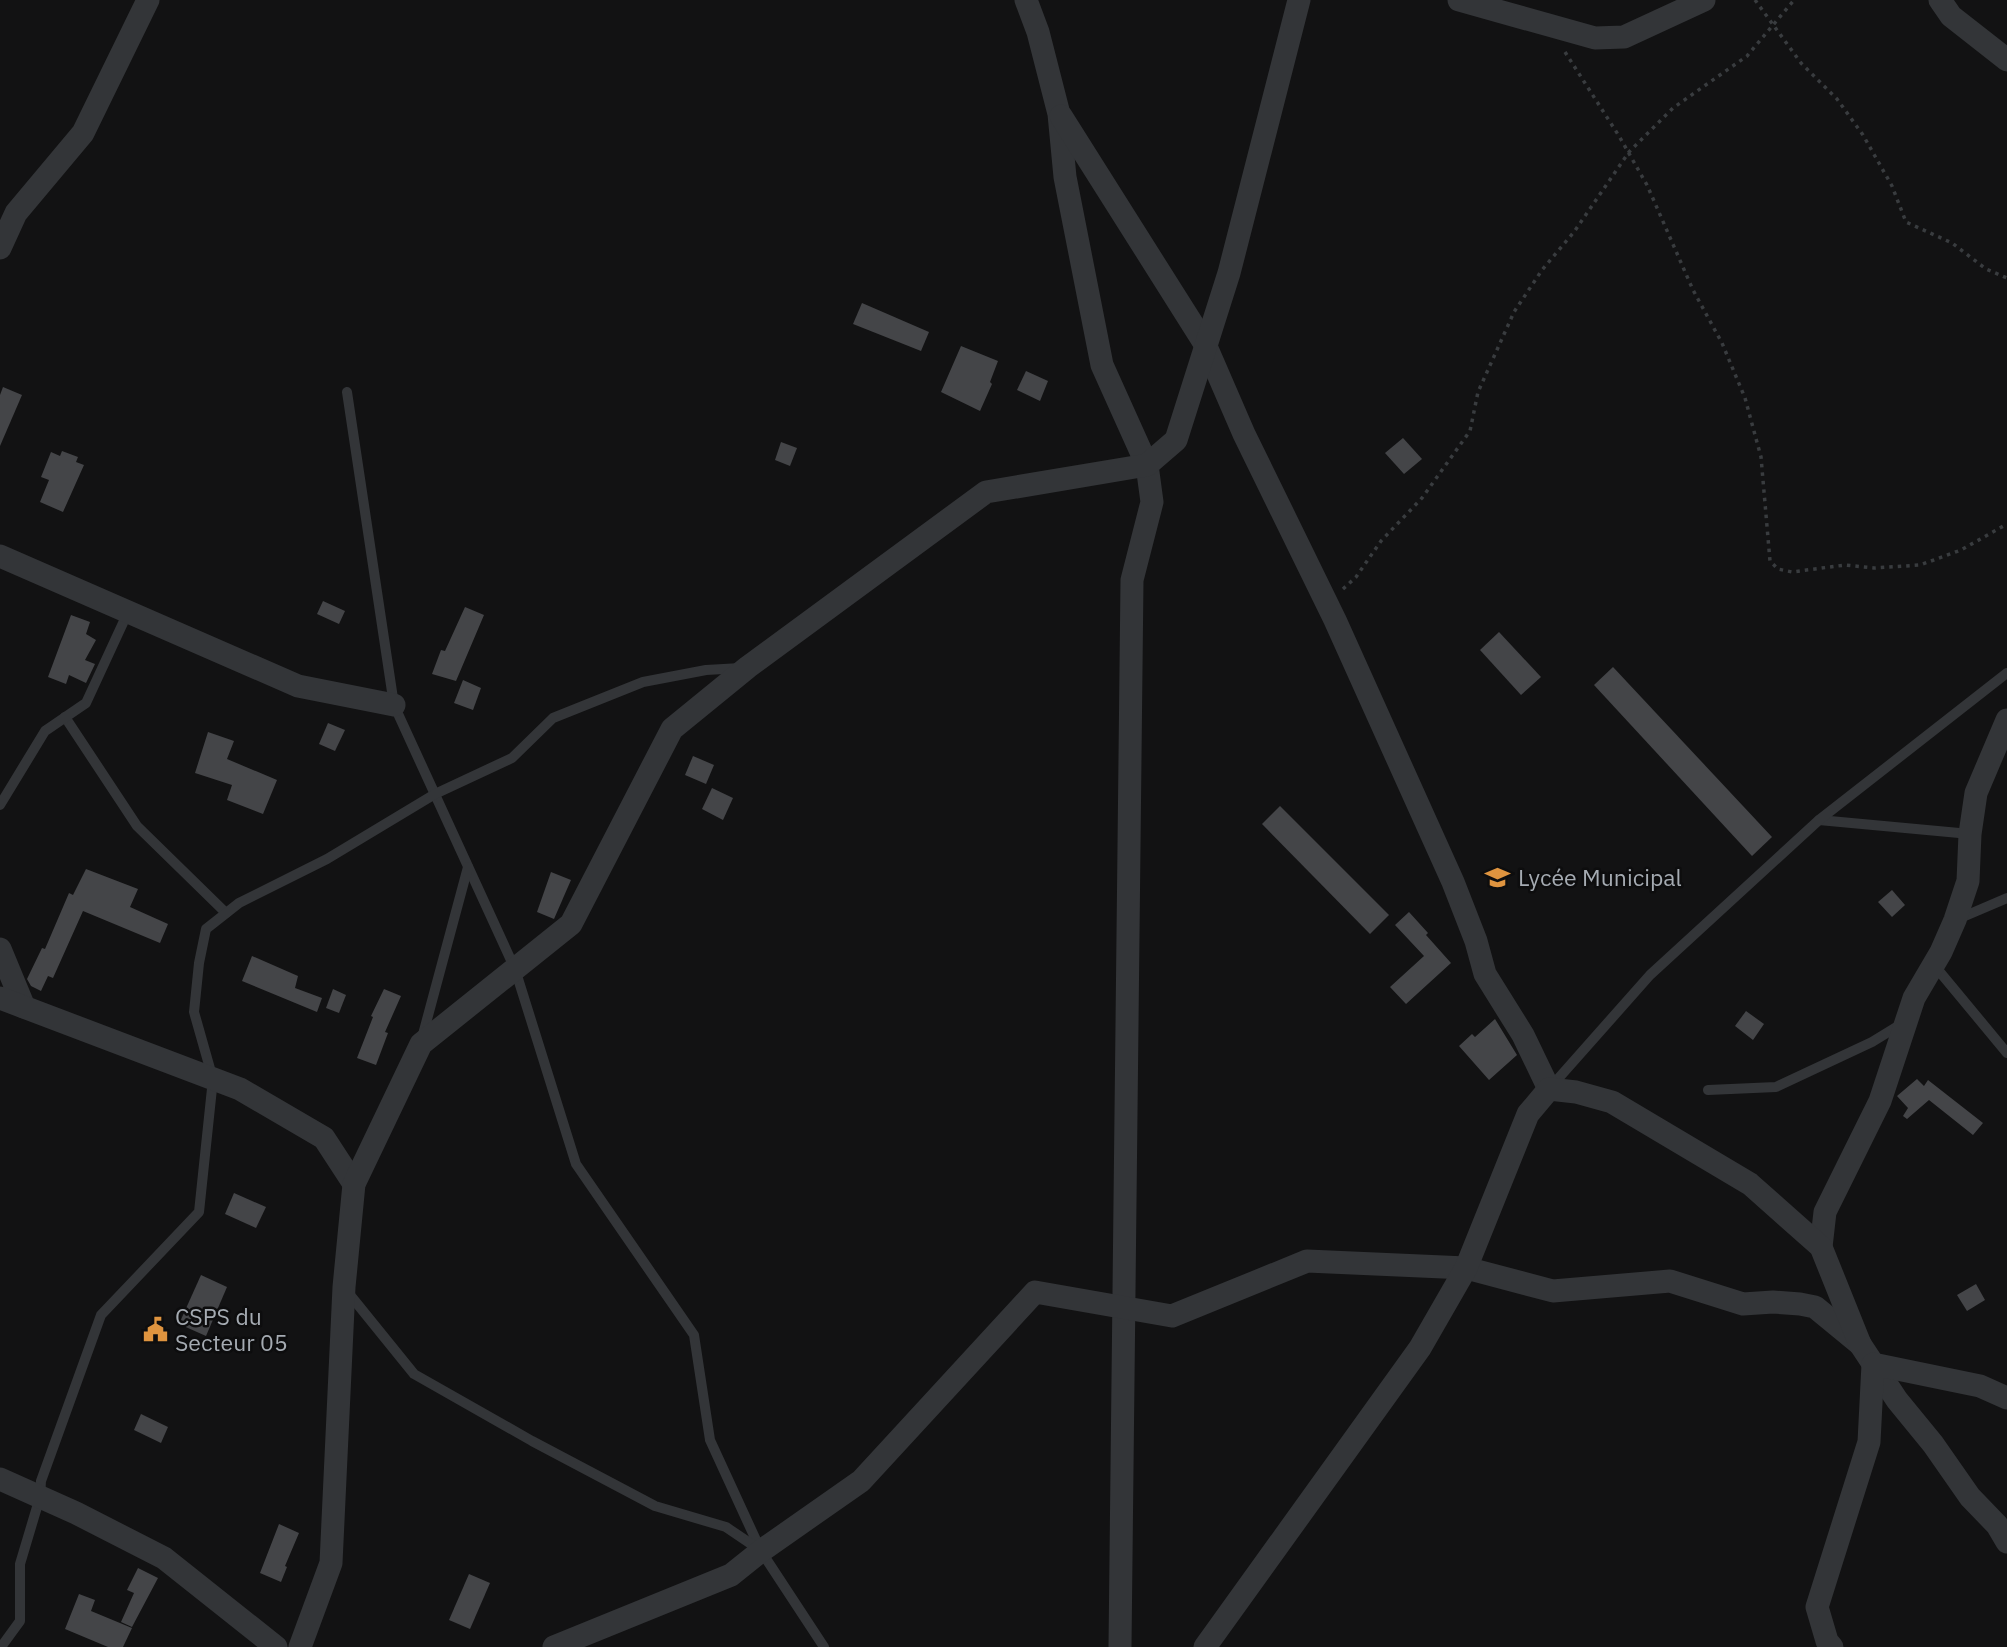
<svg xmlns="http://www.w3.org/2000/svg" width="2007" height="1647" font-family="'IBM Plex Sans',sans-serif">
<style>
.building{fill:#444548}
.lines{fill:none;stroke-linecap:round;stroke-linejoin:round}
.path{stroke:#393c3f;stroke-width:3.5;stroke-dasharray:3.5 5;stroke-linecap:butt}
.service{stroke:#333538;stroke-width:10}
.minor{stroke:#333538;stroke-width:23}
.labels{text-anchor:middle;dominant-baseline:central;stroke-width:5;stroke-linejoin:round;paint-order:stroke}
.poi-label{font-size:23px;fill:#a5abb2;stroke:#0d0d0e;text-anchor:start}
</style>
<rect width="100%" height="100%" fill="#121213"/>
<g class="building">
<polygon points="862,303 929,332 921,351 853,324"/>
<polygon points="961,346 998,361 990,382 992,384 980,411 941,392"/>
<polygon points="1026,371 1048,381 1040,401 1017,390"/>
<polygon points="3,387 22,395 0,446 0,395"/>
<polygon points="1403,438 1422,459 1404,474 1385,453"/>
<polygon points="781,442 797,448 790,466 775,460"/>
<polygon points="62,451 78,457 76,462 84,465 63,512 40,502 49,480 41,477 51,452 60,456"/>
<polygon points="323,601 345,611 339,624 317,614"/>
<polygon points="465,607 484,615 456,681 432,674 441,650 445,651"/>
<polygon points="71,615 90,622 86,634 96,640 85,660 95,664 86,683 69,675 66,684 48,677"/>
<polygon points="1499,632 1541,677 1521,695 1480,650"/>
<polygon points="1613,667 1772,837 1752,856 1594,685"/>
<polygon points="463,680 481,688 473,710 454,703"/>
<polygon points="328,723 345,730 335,751 319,744"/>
<polygon points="208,732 234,741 227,759 277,780 263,814 227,800 232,785 195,773"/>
<polygon points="693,756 714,765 706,784 685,775"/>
<polygon points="712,788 733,798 723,820 702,809"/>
<polygon points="1280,806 1389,915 1370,934 1262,824"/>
<polygon points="86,869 138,889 130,907 168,924 160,943 83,911 53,978 48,976 41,991 31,986 27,979 42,948 45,949 69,893 73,895"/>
<polygon points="551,872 571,880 554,919 537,912"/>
<polygon points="1892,890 1905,905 1892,917 1878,902"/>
<polygon points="1409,912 1428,933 1426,935 1451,963 1406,1004 1390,987 1424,956 1395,925"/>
<polygon points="252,956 298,976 295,988 322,998 317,1012 242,981"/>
<polygon points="333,989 346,995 339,1013 326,1008"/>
<polygon points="384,989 401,996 385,1032 388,1033 376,1065 357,1058 373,1017 371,1016"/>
<polygon points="1746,1011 1764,1024 1753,1040 1735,1026"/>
<polygon points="1495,1019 1517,1055 1489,1080 1459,1046 1472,1034 1475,1037"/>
<polygon points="1917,1079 1924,1086 1928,1080 1983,1123 1973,1135 1929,1100 1907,1119 1903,1116 1908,1108 1897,1096"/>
<polygon points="234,1193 266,1207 256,1228 225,1214"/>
<polygon points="201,1275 227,1287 206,1336 179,1324"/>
<polygon points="1976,1284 1985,1300 1967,1311 1957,1295"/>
<polygon points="141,1414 168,1427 161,1443 134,1430"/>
<polygon points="279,1524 299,1533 285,1566 287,1567 281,1582 260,1573"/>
<polygon points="138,1568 158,1578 132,1627 121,1622 134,1593 127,1590"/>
<polygon points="469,1574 490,1583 470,1629 449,1620"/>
<polygon points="79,1594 95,1600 91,1611 132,1628 123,1647 108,1647 65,1629"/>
</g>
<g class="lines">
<g class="path">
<polyline points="1755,0 1801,63 1837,99 1863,135 1892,186 1906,222 1952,243 1986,269 2007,278"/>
<polyline points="1565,52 1619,136 1647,185 1693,290 1722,343 1745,398 1761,457 1770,561 1778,569 1792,572 1845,565 1874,568 1920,565 1961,550 2007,524"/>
<polyline points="1343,589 1356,577 1381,541 1422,498 1470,431 1478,392 1514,312 1542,270 1574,232 1629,152 1673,108 1747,56 1794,0"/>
</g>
<g class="service">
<polyline points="347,392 394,705 515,969 576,1164 694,1335 710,1440 761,1551 824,1647"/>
<polyline points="65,717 137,826 226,913"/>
<polyline points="0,805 45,731 86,703 129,610"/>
<polyline points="1819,820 1970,834"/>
<polyline points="1958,919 2007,898"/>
<polyline points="1934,965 2007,1053"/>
<polyline points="422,1038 468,867"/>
<polyline points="1549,1089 1650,975 1819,820 2007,673"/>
<polyline points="1708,1090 1776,1087 1872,1042 1903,1023"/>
<polyline points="346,1290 414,1374 532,1441 655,1506 726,1527 760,1550"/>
<polyline points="1,1647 20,1621 20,1564 40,1497 41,1481 101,1315 199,1212 213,1079 194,1012 199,963 206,929 239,903 327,859 435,794 512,758 553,718 643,682 706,670 741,668"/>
</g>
<g class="minor">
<polyline points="1026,0 1038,32 1059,114 1065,177 1102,365 1147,465 1152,502 1132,580 1120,1647"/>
<polyline points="1459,0 1595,38 1624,37 1704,0"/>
<polyline points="1940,0 1951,16 2007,60"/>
<polyline points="1061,116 1205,344 1244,434 1335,620 1453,882 1476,941 1485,974 1523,1035 1549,1089"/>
<polyline points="0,248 16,213 83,133 148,0"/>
<polyline points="0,556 298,686 394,705"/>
<polyline points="0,949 24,1007"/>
<polyline points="0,998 240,1089 324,1138 354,1184"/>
<polyline points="1821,1247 1825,1212 1880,1101 1914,998 1941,952 1955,920 1968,881 1970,834 1976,793 2007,720"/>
<polyline points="0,1479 76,1513 164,1558 276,1647"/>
<polyline points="300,1647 331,1563 344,1287 354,1184 421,1044 571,924 672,729 748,667 986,492 1147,465 1176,440 1229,273 1299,0"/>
<polyline points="554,1647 731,1575 761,1551 861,1481 1035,1292 1172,1316 1307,1261 1466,1268 1553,1291 1670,1281 1743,1304 1773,1302 1800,1304 1815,1307 1860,1344"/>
<polyline points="1205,1647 1420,1348 1466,1268 1528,1114 1549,1089 1576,1092 1612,1102 1750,1184 1821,1247 1860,1344 1897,1400 1933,1444 1970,1497 1997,1525 2007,1542"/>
<polyline points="1832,1647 1827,1641 1817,1607 1869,1442 1873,1364 1980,1386 2007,1398"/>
</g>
</g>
<defs>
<symbol id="school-bare" viewBox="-9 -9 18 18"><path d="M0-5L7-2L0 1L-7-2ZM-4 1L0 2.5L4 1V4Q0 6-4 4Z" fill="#df943f" stroke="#0d0d0e" stroke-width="2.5" paint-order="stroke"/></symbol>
<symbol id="civic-bare" viewBox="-9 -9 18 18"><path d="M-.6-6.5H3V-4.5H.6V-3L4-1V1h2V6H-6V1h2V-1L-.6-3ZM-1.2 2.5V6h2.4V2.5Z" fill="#df943f" stroke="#0d0d0e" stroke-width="2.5" paint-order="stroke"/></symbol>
</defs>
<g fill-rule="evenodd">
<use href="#school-bare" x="1480" y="860" width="35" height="35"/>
<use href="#civic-bare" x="138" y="1312" width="35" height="35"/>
</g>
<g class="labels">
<g class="poi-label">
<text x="1518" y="877">Lycée Municipal</text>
<text x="175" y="1316">CSPS du<tspan x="175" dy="26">Secteur 05</tspan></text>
</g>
</g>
</svg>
